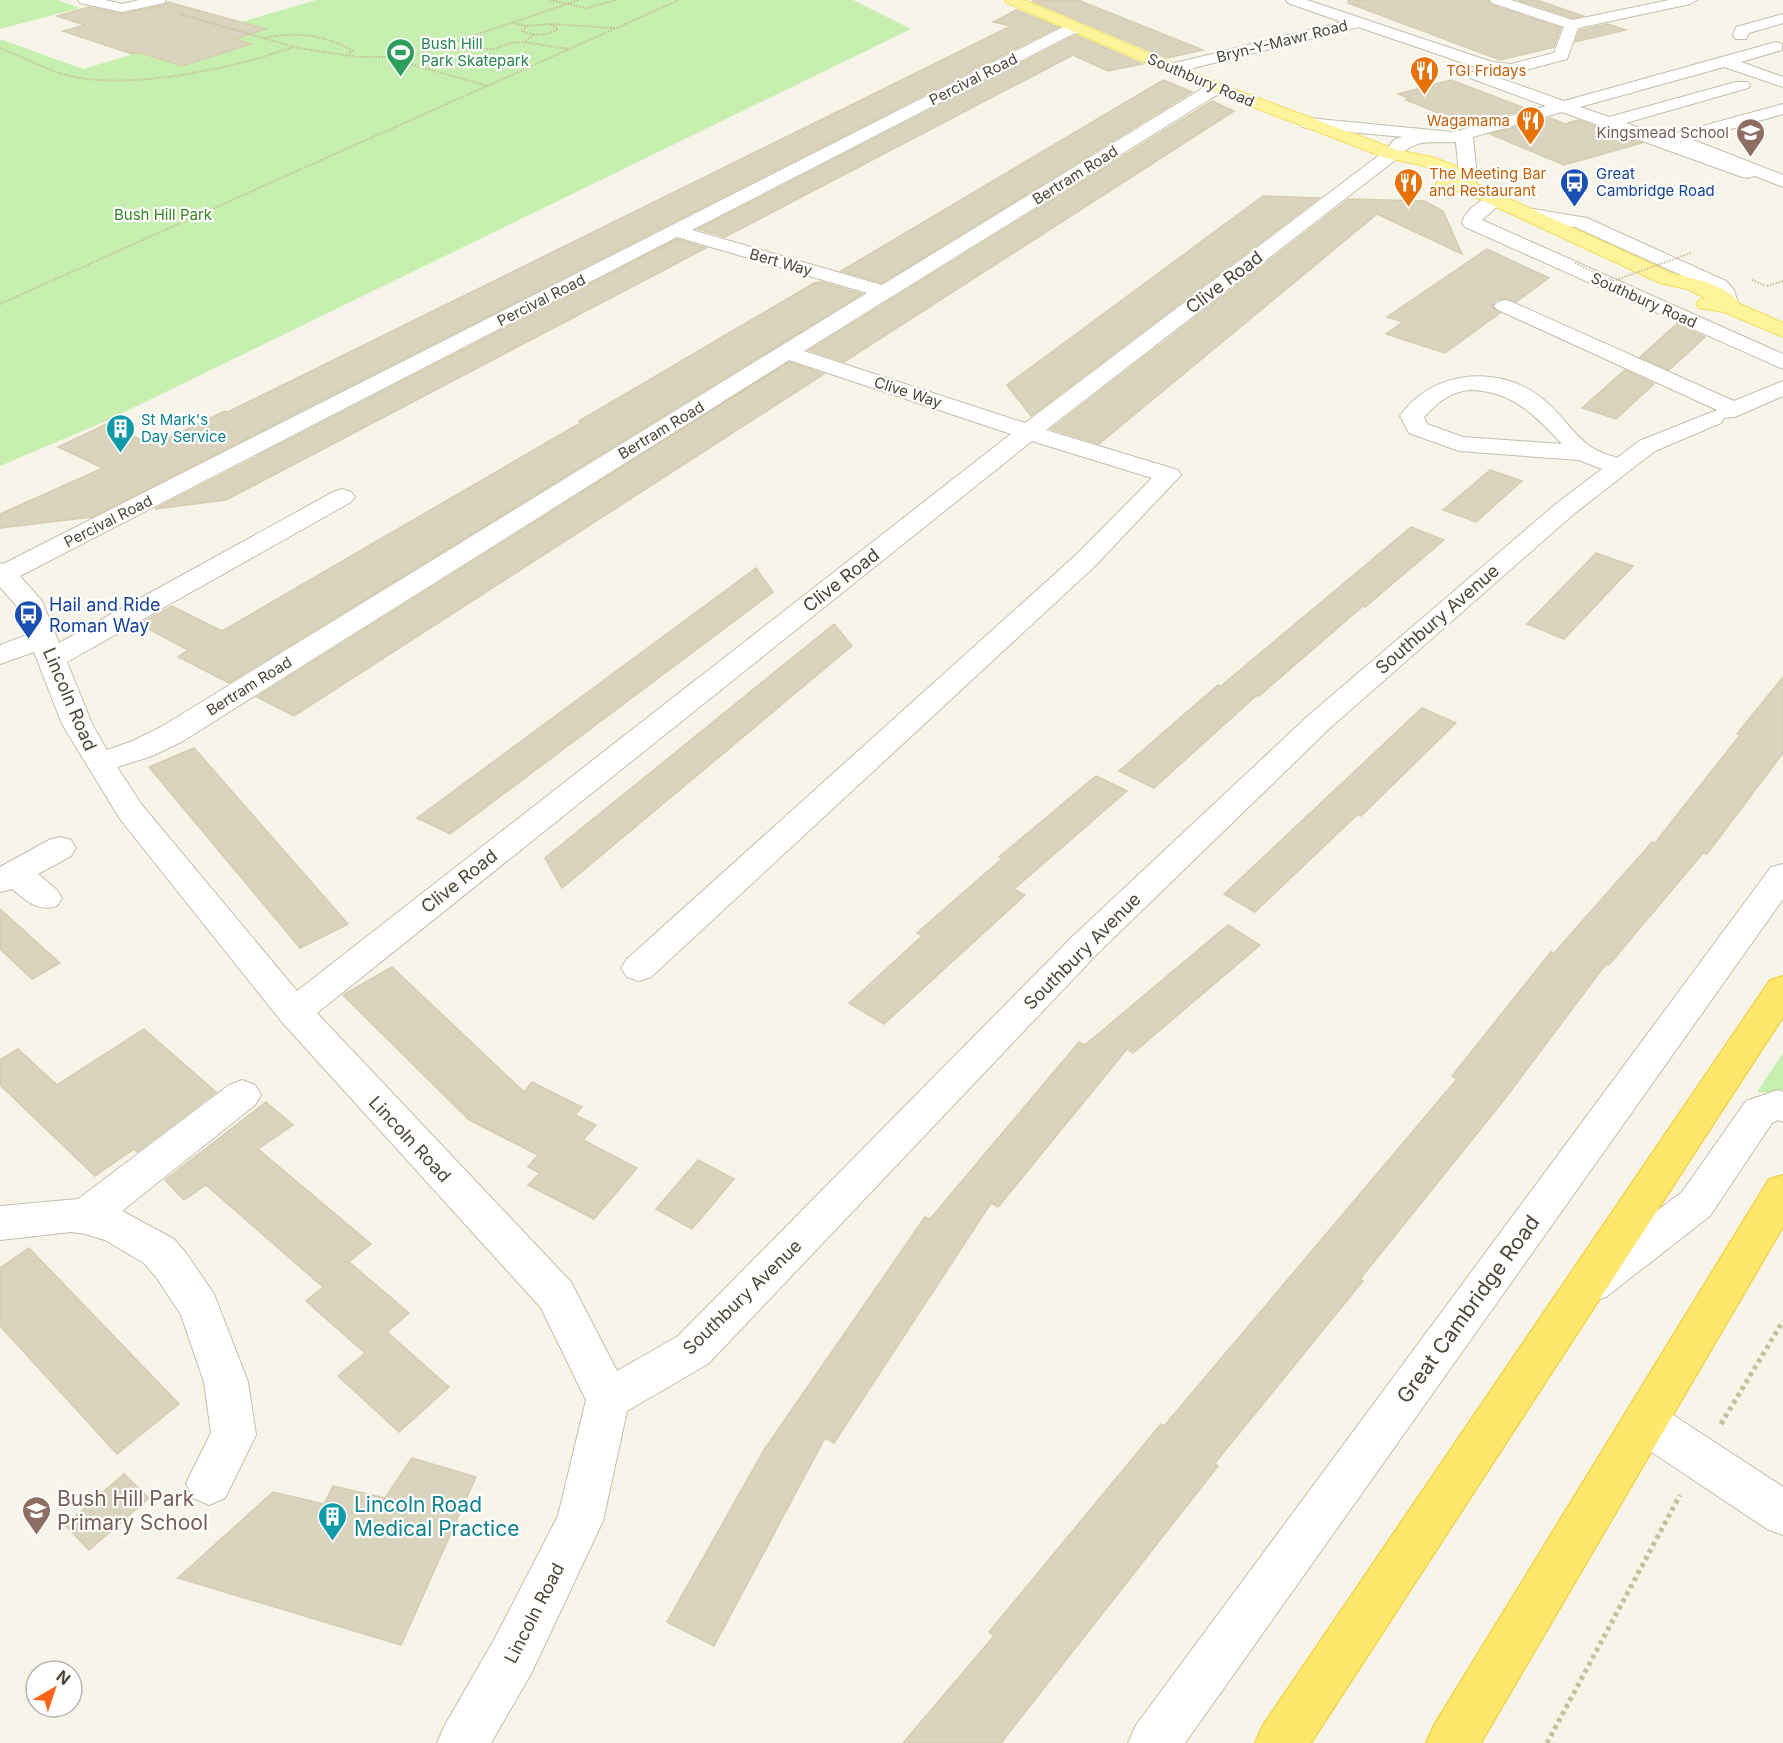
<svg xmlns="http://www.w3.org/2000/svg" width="1783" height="1743" font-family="Inter,sans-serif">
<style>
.green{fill:#c7efaf}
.building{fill:#dad4be;stroke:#d6cdb0;stroke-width:1.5}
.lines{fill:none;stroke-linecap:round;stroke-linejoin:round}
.minor-casing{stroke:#c4bfab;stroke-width:2}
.major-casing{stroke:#f2df5d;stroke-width:2}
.highway-casing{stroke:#f0c92b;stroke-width:2}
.path-far1{stroke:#c7bf9b;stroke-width:2;stroke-dasharray:1.5 1.5;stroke-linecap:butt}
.path{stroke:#c7bf9b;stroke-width:5;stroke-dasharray:4 4;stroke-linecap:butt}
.minor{fill:#fff;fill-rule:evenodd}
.major{fill:#fff49b;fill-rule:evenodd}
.highway{fill:#ffe76d;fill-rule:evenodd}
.path-bridge{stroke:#c7bf9b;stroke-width:2;stroke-dasharray:1.5 1.5;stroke-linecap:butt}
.labels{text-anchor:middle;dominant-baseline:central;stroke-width:4.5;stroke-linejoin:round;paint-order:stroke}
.far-street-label{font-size:15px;fill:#4c4737;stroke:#fff}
.far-leisure-label{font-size:15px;fill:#27864d;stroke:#fff;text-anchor:start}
.far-food-label{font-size:15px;fill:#c56008;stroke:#fff;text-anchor:start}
.far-education-label{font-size:15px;fill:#785e54;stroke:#fff;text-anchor:end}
.far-transit-label{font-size:15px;fill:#164399;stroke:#fff;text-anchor:start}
.far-park-label{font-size:15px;fill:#368622;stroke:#fff}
.far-culture-label{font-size:15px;fill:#0d838f;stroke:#fff;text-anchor:start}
.street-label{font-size:18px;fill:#4c4737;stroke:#fff}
.transit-label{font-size:18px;fill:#164399;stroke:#fff;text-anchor:start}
.near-street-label{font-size:21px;fill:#4c4737;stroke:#fff}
.near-education-label{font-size:21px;fill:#785e54;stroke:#fff;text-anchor:start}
.near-culture-label{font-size:21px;fill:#0d838f;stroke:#fff;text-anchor:start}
</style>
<rect width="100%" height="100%" fill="#f7f5ea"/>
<g class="green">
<polygon points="0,0 57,0 80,8 0,29"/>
<polygon points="316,0 853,0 911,29 106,421 0,466 0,39 83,69"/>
<polygon points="1783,1053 1783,1094 1757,1092"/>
</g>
<g class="building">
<polygon points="1078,0 1203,50 1167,58 1032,1"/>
<polygon points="1348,0 1488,0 1491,5 1561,28 1554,47 1500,60 1348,3"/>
<polygon points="1518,0 1537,0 1583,16 1573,18"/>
<polygon points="168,2 266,29 234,39 251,44 182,66 138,52 132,54 63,31 85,25 57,16 89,7 122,14 164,5"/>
<polygon points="1016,10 1058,27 92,517 0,528 0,514 103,468 58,447 106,424 153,445 225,411 228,412 1011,26 993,22"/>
<polygon points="1608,24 1626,30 1575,42 1580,30"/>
<polygon points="1076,35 1142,64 1108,71 1073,55 725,237 698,229"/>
<polygon points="1163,80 1192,92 882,283 841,271"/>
<polygon points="1451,80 1527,109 1468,125 1406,100 1410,99 1398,94"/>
<polygon points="1212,101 1234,111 844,362 809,350"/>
<polygon points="1550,118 1565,124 1578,120 1642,143 1564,165 1490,134"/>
<polygon points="1263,196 1319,198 1031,416 1007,385"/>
<polygon points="1349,199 1424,201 1443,211 1462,254 1377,214 1099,444 1051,429"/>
<polygon points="677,239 706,248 226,500 155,509"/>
<polygon points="1487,249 1549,278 1516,302 1506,298 1496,300 1492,306 1500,313 1445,353 1386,334 1403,322 1387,317"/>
<polygon points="822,282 862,294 229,683 178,657 188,650 139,624 172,606 222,631 582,422 579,421 814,283"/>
<polygon points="1677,324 1705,337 1669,370 1640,357"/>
<polygon points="789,362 824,374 294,716 257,697"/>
<polygon points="1625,370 1654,384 1616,419 1582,408"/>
<polygon points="1490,470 1522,481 1476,522 1443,510"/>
<polygon points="1411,527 1444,540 1365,607 1363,606 1259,696 1257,695 1154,788 1119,771 1218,685 1221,686"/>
<polygon points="1596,553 1633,566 1564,639 1527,624"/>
<polygon points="756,568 773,592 450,834 417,818"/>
<polygon points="834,624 852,646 562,888 545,858"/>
<polygon points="1783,677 1783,753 1707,854 1703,853 1609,965 1606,964 1504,1100 1360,1279 1363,1281 1215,1463 1218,1466 1001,1743 903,1743 994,1636 989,1632 1161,1424 1164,1426 1457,1079 1452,1076 1551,952 1554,953 1652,842 1655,843 1740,735 1737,734"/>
<polygon points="1422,708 1456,723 1361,816 1358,814 1255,912 1224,894"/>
<polygon points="194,748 348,924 300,948 149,767"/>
<polygon points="1096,776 1127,791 1014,889 1025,895 884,1024 849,1003 922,936 917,933 1003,858 999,857"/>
<polygon points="0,909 60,963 32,979 0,949"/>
<polygon points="1228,925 1260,945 1133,1053 1127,1049 998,1207 991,1203 834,1443 825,1438 714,1646 667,1622 764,1450 925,1217 930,1219 1079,1042 1085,1045"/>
<polygon points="392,967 524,1092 532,1082 582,1107 575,1115 596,1125 583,1140 637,1168 594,1219 528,1185 540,1173 528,1167 538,1155 469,1120 343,995"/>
<polygon points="144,1029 216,1092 137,1152 134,1149 95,1176 0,1085 0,1060 18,1049 57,1085"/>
<polygon points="266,1102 293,1125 258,1149 371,1244 349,1262 409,1313 387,1332 449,1387 399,1432 338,1376 365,1353 306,1301 323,1287 206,1185 184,1200 165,1180"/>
<polygon points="698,1160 734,1179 692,1229 656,1209"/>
<polygon points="29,1248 179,1404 117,1454 0,1326 0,1268"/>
<polygon points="412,1458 476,1477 401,1645 178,1578 273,1492 324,1504 333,1486 385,1498"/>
<polygon points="124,1474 149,1498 89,1550 65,1525"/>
</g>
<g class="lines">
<defs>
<g id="minor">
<polygon points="78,0 105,0 122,4 139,0 166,0 164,3 122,12 80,3"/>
<polygon points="1286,0 1307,0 1492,62 1511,64 1554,53 1564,27 1492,3 1490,0 1511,0 1573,20 1669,0 1697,0 1690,4 1578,28 1567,59 1511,74 1490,72 1358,27 1173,73 1165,68 1167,65 1342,22 1288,3"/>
<polygon points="1783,14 1783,23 1749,33 1746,39 1736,39 1733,36 1736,27"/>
<path d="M1078 23 1083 25 1086 28 1083 31 1073 34 692 230 882 285 1203 88 1220 84 1226 86 1228 89 1226 92 1215 96 804 351 1025 423 1386 150 1395 139 1403 137 1308 128 1302 127 1299 123 1302 119 1308 118 1453 132 1546 106 1470 78 1468 75 1470 72H1482L1564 101 1776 42 1782 44V50L1741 62 1783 77V87L1724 67 1580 107 1609 117 1736 82H1748L1750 85 1748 88 1626 123 1668 138 1670 135 1783 104V114L1693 140 1783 175V187L1755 176 1748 178 1742 177 1562 112 1473 137 1477 177 1474 181H1462L1459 177 1456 142C1432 144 1416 136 1398 158L1046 430 1178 470 1181 475 1095 566 651 977 639 981 627 977 621 968 627 959 1077 554 1152 478 1032 441 317 1013 571 1282 617 1371 678 1336 1073 936 1309 715 1557 503 1602 469 1579 460 1459 451 1409 433 1400 416C1431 371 1496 364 1539 396 1559 410 1572 434 1591 447 1598 452 1609 455 1617 458L1639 441 1717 410 1498 310 1494 306 1498 302 1505 300 1512 302 1734 401 1783 381V396L1735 417 1724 418 1721 423 1655 451 1575 513 1331 727 1097 954 708 1364 627 1411 603 1521 531 1674 491 1743H437L445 1725 495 1638 558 1516 586 1400 541 1308 281 1021 120 819 62 724 34 652 0 664V645L27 635 15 604 0 587V563L3 564 1063 27ZM677 237 867 293 161 727 130 742 107 750 92 724 67 662 351 502 355 497 351 492 342 489 333 492 59 643 42 601 20 576ZM789 360 1011 434 297 991 142 805 117 767 152 756 183 741ZM1469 390C1511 390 1535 415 1562 444L1463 437 1427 424 1424 417C1437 403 1450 392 1469 390Z"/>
<path d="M1497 193 1504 195 1506 199 1482 220 1783 354V369L1465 227 1462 223C1464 211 1485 196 1497 193Z"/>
<polygon points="1533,209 1587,218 1726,281 1734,290 1737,300 1734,304 1727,306 1720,304 1712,289 1575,227 1526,219 1523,215 1526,211"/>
<path d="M60 837 71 840 76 848 71 856 38 874 57 890 62 898 57 906C37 912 27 901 12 889L0 892V867L49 840Z"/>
<polygon points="1783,864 1783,899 1185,1743 1128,1743 1136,1725 1771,867"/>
<polygon points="242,1080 255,1085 261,1095 255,1105 122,1211 174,1239 186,1253 214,1294 248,1382 256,1435 225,1498 209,1505 193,1498 186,1483 211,1433 204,1382 181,1315 156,1277 144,1263 105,1240 85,1234 71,1232 0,1240 0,1206 78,1199 229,1085"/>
<polygon points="1778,1090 1783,1092 1783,1122 1778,1120 1772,1123 1710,1216 1606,1297 1591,1302 1576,1297 1570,1284 1576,1271 1682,1192 1746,1101"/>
<polygon points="1645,1401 1661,1407 1783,1487 1783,1535 1767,1529 1629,1437 1623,1422 1629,1407"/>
</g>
<path id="major" d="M1005 0H1024L1226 86 1397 150 1432 157 1474 173 1477 184 1673 274C1689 277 1731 286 1738 303L1783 323V337L1724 312 1699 308 1696 304 1699 300 1706 298 1687 289 1660 283 1464 192 1438 189 1436 185 1438 181 1459 180 1421 165 1386 158 1214 92 1007 3Z"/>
<g id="highway">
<polygon points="1783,976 1783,1017 1311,1743 1255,1743 1263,1725 1770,980"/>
<polygon points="1783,1175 1783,1227 1481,1743 1426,1743 1434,1725 1769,1179"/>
</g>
</defs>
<use href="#minor" class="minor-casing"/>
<use href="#major" class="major-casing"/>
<use href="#highway" class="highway-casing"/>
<g class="path-far1">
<polyline points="550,0 586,8 616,0"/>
<polyline points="180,14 298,48 358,57 388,57 419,54 579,0"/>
<polyline points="512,23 527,26 522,31 533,35 524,42"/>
<polyline points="550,24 615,28"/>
<polyline points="527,26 550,24 558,29 548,34 533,35"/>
<path d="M265 38C295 31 326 35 353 51L348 54"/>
<polyline points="445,46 463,50 494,49 511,43 523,42 569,49"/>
<path d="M0 48C20 56 39 66 59 73 120 93 233 69 293 47"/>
<polyline points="388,58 488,86"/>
<polyline points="1752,280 1766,286"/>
<polyline points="1767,286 1783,281"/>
<polyline points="0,304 679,0"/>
</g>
<g class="path">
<polyline points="1721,1424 1783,1321"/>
<polyline points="1547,1743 1680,1495"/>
</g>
<use href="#minor" class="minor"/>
<use href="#major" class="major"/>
<use href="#highway" class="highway"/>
<polyline class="path-bridge" points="1575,263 1613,281 1691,253"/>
</g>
<defs>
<symbol id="stadium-pin" viewBox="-11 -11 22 30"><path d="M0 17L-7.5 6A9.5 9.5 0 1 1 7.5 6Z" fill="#2e9e5b" stroke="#fff"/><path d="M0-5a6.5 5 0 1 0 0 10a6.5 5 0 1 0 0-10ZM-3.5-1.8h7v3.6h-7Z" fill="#fff"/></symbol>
<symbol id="restaurant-pin" viewBox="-11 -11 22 30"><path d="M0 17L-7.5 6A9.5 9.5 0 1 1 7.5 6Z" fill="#e8710a" stroke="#fff"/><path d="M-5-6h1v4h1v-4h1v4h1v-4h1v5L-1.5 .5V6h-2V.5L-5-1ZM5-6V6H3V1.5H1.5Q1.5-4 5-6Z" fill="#fff"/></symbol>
<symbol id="school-pin" viewBox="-11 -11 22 30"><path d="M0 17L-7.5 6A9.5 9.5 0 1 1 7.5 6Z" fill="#8d6e63" stroke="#fff"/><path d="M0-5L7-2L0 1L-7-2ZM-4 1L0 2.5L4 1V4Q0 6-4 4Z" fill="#fff"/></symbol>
<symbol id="bus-pin" viewBox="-11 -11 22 30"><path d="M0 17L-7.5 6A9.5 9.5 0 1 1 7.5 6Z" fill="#1a4fb4" stroke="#fff"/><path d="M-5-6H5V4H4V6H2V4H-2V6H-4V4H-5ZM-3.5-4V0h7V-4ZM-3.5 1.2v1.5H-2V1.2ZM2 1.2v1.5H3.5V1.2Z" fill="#fff"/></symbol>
<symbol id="building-pin" viewBox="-11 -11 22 30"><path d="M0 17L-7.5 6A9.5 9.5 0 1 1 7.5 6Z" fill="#0f9aa8" stroke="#fff"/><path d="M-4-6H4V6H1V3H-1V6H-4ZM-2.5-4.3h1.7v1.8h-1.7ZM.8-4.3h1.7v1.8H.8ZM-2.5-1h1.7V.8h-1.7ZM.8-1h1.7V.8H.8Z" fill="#fff"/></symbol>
</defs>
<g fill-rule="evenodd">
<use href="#stadium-pin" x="384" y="36" width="33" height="45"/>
<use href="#restaurant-pin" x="1408" y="54" width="33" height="45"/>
<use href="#restaurant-pin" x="1514" y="104" width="33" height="45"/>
<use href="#school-pin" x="1734" y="116" width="33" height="45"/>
<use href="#restaurant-pin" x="1392" y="166" width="33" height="45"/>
<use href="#bus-pin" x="1558" y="166" width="33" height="45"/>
<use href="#building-pin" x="104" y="412" width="33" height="45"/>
<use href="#bus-pin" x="12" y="598" width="33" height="45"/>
<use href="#school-pin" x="20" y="1494" width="33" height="45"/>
<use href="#building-pin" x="316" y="1500" width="33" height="45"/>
</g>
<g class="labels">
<g class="far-street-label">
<text transform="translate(1282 41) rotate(-14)">Bryn-Y-Mawr Road</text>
<text transform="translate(973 79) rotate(-27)">Percival Road</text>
<text transform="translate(1201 80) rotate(23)">Southbury Road</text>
<text transform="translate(1075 175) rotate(-32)">Bertram Road</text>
<text transform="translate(781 262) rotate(16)">Bert Way</text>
<text transform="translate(541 300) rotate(-27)">Percival Road</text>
<text transform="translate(1644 300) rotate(24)">Southbury Road</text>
<text transform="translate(908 392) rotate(18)">Clive Way</text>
<text transform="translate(661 430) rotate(-31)">Bertram Road</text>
<text transform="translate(108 521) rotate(-27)">Percival Road</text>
<text transform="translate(249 686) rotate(-32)">Bertram Road</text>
</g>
<g class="far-leisure-label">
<text x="421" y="43">Bush Hill<tspan x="421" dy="17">Park Skatepark</tspan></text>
</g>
<g class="far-food-label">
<text x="1446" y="70">TGI Fridays</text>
<text x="1510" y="120" text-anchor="end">Wagamama</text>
<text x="1429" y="173">The Meeting Bar<tspan x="1429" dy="17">and Restaurant</tspan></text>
</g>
<g class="far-education-label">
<text x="1729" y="132">Kingsmead School</text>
</g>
<g class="far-transit-label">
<text x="1596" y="173">Great<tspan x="1596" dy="17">Cambridge Road</tspan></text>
</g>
<g class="far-park-label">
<text x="163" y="214">Bush Hill Park</text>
</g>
<g class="far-culture-label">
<text x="141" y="419">St Mark's<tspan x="141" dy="17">Day Service</tspan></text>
</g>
<g class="street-label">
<text transform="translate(1224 282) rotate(-37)">Clive Road</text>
<text transform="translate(841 580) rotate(-38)">Clive Road</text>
<text transform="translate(1437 619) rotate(-41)">Southbury Avenue</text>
<text transform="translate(70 699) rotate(67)">Lincoln Road</text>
<text transform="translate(459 881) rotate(-38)">Clive Road</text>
<text transform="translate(1082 951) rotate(-45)">Southbury Avenue</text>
<text transform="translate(410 1139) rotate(47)">Lincoln Road</text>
<text transform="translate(742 1297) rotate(-44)">Southbury Avenue</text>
<text transform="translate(534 1613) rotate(-63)">Lincoln Road</text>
</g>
<g class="transit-label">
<text x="49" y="604">Hail and Ride<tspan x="49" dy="21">Roman Way</tspan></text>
</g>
<g class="near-street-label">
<text transform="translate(1468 1309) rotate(-54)">Great Cambridge Road</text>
</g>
<g class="near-education-label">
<text x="57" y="1498">Bush Hill Park<tspan x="57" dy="24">Primary School</tspan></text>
</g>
<g class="near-culture-label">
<text x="354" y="1504">Lincoln Road<tspan x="354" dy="24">Medical Practice</tspan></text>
</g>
</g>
<g transform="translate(54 1689) rotate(39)"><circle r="28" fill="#ffffff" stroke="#b7b5af" stroke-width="1.5"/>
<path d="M0-4.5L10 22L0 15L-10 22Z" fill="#ff6319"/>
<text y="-9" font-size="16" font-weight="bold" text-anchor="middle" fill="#4c4737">N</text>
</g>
</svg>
